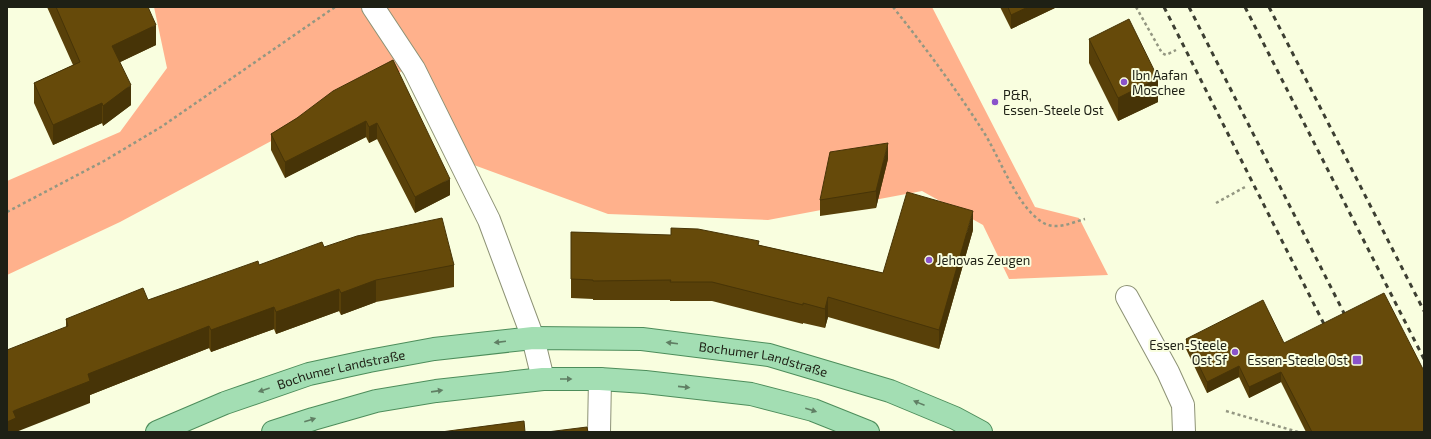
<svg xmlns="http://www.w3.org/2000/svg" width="1431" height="439" font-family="'Exo 2',sans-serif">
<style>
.forest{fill:#ffb18c}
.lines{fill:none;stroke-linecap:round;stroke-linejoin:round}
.minor-casing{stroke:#8d9275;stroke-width:24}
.major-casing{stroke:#4d8d5b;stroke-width:24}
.path{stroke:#949782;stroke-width:2.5;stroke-dasharray:3 3;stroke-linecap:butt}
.minor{stroke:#fff;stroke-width:22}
.major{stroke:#a3deb3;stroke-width:22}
.rail{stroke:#3d3f32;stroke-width:3;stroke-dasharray:5 5;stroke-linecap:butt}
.wall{fill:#584009}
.shaded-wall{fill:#473407}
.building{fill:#664a0a;stroke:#473407}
.oneway{fill:#607f64}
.poi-dot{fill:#8a53cb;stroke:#f9fedf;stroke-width:1.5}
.labels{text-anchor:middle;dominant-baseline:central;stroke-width:4;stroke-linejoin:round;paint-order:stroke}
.poi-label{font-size:13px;fill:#1e2015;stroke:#f9fedf;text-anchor:start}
.street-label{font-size:13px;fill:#1e2015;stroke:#f9fedf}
</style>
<rect width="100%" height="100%" fill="#f9fedf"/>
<polygon class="forest" points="154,7 932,7 1035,207 1079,218 1108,275 1009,279 983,225 922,191 768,220 608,214 463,161 417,63 120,222 7,275 7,181 120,132 167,68"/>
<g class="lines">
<defs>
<g id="minor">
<polyline points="373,7 414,69 489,220 533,338 543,379"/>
<polyline points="1127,297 1168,372 1183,405 1184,432"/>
<polyline points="599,432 600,379"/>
</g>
<g id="major">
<path id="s1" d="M157 432 225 403 309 374 369 361 434 349 533 338 642 339 769 355 890 391 955 418 981 432"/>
<polyline points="273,432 313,419 376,401 436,391 543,379 600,379 645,382 751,394 813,410 868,432"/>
</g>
</defs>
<use href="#minor" class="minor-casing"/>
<use href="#major" class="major-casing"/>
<g class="path">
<path d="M893 7C924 46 954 86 981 128 999 154 1015 205 1042 222 1056 231 1070 223 1085 219"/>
<polyline points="1136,7 1162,53 1166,55 1176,50"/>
<polyline points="1216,203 1245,187"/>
<polyline points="7,212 104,161 161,127 335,7"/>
<polyline points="1226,411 1298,432"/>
</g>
<use href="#minor" class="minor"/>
<use href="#major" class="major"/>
<g class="rail">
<polyline points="1164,7 1329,334"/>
<polyline points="1189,7 1349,323"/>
<polyline points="1245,7 1424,359"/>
<polyline points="1269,7 1424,311"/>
</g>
</g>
<g class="wall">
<polygon points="47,7 148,7 156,45 120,62 131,105 103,126 102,123 53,145 34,103 34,83 73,65"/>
<polygon points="1000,7 1057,7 1011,29"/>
<polygon points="1089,39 1158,102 1118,121 1089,63"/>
<polygon points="393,60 450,195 415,213 377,139 369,143 366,137 285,178 271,150 271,134"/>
<polygon points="888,159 876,208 820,216 820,200"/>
<polygon points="973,230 939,349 828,317 825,328 803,323 803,324 712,301 670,301 670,300 593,300 593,299 571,298 571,232 759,245 883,273"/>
<polygon points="324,247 454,265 454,287 376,302 341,315 339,311 276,334 274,329 211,352 209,348 90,395 90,403 66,327 66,319 148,300 259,265"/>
<polygon points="1186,339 1284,343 1424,432 1306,432 1281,382 1249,398 1239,377 1207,393 1186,349"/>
</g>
<g class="shaded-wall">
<polygon points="1028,7 1057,7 1011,29 1011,15"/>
<polygon points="156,25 156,45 112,66 112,46"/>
<polygon points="1158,78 1158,102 1118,121 1118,98"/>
<polygon points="131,85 131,105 103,126 103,106"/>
<polygon points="102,103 102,123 53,145 53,125"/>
<polygon points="366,121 366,137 285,178 285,162"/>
<polygon points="377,123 377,139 369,143 369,127"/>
<polygon points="888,143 888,159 876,208 876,191"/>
<polygon points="450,179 450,195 415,213 415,197"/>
<polygon points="973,211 973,230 939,349 939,330"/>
<polygon points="376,280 376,302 341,315 341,293"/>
<polygon points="339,289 339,311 276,334 276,312"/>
<polygon points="828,297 828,317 825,328 825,309"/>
<polygon points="274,307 274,329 211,352 211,330"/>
<polygon points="209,326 209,348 90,395 90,403 16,432 7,432 7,422 13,411 88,374"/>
<polygon points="1239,366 1239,377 1207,393 1207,382"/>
<polygon points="1281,372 1281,382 1249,398 1249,387"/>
</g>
<g class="building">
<polygon points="56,7 148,7 156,25 112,46 131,85 103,106 102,103 53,125 34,83 80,62"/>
<polygon points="1008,7 1028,7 1011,15"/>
<polygon points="1129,19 1158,78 1118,98 1089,39"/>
<polygon points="393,60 450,179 415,197 377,123 369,127 366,121 285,162 271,134 297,118 333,91"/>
<polygon points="888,143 876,191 820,200 830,152"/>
<polygon points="907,192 973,211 939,330 828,297 825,309 803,303 803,305 712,282 670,282 671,280 593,281 593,280 571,279 571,232 671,235 671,228 698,229 759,241 758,245 883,273"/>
<polygon points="442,218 454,265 376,280 341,293 339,289 276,312 274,307 211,330 209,326 88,374 90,381 13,411 16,418 7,422 7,350 68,326 66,319 143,288 148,300 258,261 259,265 322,242 324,247 357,236"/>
<polygon points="1384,293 1424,371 1424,432 1312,432 1281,372 1249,387 1239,366 1207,382 1186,339 1263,300 1284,343"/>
<polygon points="524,421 525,432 441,432"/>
<polygon points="587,427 588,432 547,432"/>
</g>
<defs><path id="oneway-solid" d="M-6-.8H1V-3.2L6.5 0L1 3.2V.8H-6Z"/></defs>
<g class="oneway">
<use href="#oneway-solid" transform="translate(500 342) rotate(173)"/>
<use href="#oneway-solid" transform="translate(672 343) rotate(-173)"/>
<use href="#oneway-solid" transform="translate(566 379)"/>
<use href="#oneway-solid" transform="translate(684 387) rotate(6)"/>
<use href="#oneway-solid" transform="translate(264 390) rotate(161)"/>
<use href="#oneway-solid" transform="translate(437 391) rotate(-8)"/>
<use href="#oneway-solid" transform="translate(919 403) rotate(-158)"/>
<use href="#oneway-solid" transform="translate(811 410) rotate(17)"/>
<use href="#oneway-solid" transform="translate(310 420) rotate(-18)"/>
</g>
<g class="poi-dot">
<circle cx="1124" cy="82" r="4"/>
<circle cx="995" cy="102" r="4"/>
<circle cx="929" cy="260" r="4"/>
<circle cx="1235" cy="352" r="4"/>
<rect x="1352" y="355" width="10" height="10" rx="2"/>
</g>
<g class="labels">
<g class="poi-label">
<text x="1132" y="75">Ibn Aafan<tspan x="1132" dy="15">Moschee</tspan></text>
<text x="1003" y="95">P&amp;R,<tspan x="1003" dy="15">Essen-Steele Ost</tspan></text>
<text x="937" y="260">Jehovas Zeugen</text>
<text x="1227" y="345" text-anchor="end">Essen-Steele<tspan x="1227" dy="15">Ost Sf</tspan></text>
<text x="1348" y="360" text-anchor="end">Essen-Steele Ost</text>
</g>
<g class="street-label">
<text stroke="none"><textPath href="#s1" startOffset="622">Bochumer Landstraße</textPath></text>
<text stroke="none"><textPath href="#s1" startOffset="195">Bochumer Landstraße</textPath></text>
</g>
</g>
<rect width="1431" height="439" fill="none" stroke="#1e2015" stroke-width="16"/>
</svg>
